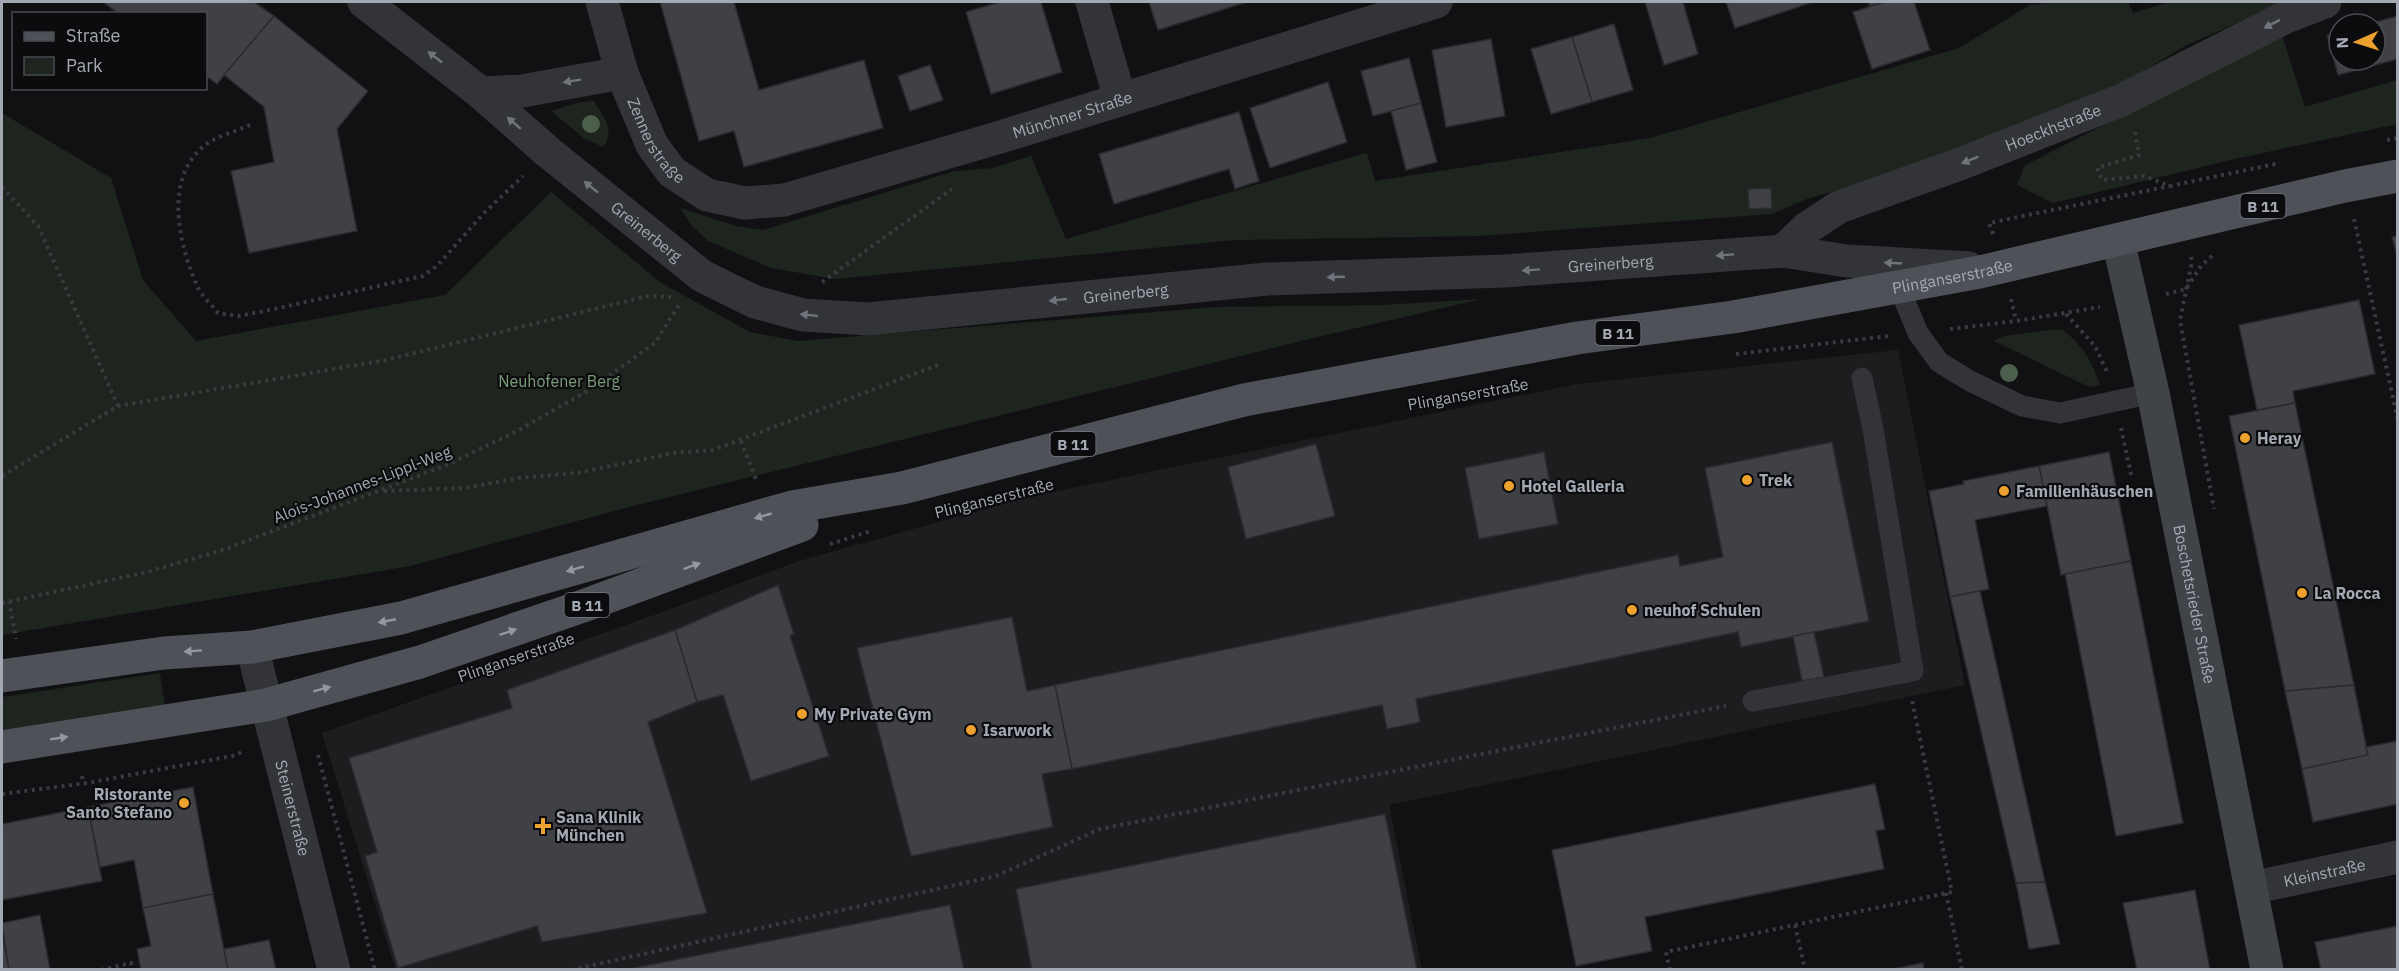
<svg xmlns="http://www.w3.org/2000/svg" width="2399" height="971" font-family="'IBM Plex Sans',sans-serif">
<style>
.built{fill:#1d1d20}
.green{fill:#1e251e}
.building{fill:#404146;stroke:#2b2b2f;stroke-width:1.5}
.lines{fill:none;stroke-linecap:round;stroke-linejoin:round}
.path{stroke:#383b3f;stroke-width:4;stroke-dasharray:3 4.5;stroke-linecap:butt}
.service{stroke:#323438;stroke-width:21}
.minor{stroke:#323438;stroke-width:33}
.tertiary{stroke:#323438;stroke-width:33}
.secondary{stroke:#404348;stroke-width:33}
.primary{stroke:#4e5157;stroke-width:33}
.tree{fill:#4b5f4c}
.oneway{fill:#70747c}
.oneway2{fill:#9297a1}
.poi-dot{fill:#eda12f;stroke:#0c0c0e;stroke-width:2}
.labels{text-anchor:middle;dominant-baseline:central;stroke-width:4.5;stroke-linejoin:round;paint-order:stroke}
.shield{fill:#0c0c0e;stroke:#767a82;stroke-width:1.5}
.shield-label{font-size:15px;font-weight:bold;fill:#a3a9b3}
.street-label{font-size:16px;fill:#a3a9b3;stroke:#0c0c0e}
.park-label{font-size:16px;fill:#7a9e7a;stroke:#0c0c0e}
.poi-label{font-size:16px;font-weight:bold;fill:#a3a9b3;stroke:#0c0c0e;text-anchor:start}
</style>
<rect width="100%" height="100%" fill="#111113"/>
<polygon class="built" points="1898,350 1965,685 1389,805 1422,970 395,969 322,733 668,610 799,561 1028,497 1577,384"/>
<g class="green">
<polygon points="2058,2 2128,2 2133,13 2169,2 2285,2 2185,46 2108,92 1948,157 1804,200 1772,214 1479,236 1235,240 835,279 771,268 708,241 692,226 680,208 736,226 763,230 955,171 993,168 1031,156 1066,239 1367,153 1375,181 1650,138 1959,48 2030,5"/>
<polygon points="2282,35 2305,107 2397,80 2397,124 2235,159 2053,203 2017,185 2025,165"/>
<path d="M594 101C604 118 616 130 603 147L585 139 551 111 580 102Z"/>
<polygon points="2,113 111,178 143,280 196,341 445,295 551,192 660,282 750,332 798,341 1216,307 1382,305 1482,299 1309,339 629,507 410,566 2,635"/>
<path d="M2049 330H2063C2084 347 2091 360 2100 385L2091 387 2083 384 1994 341 2004 336Z"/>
<polygon points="160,673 165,708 2,733 2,697"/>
</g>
<g class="building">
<polygon points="103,2 254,2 274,16 217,84 206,76 206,14 119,14"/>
<polygon points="660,2 734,2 759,90 864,60 883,128 744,167 734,131 699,141"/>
<polygon points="1000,2 1041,2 1062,72 991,94 966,12"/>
<polygon points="1149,2 1247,2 1158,30"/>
<polygon points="1645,2 1683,2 1698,54 1664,65"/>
<polygon points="1726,2 1813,2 1735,28"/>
<polygon points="1868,2 1884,2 1870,6"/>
<polygon points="1884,2 1914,2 1930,50 1872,69 1853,12"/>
<polygon points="274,16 368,91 337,129 357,231 249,253 231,171 274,162 264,107 224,75"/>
<polygon points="2398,16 2398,59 2338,75 2327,35 2339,32 2339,60 2375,60 2375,24 2368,24"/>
<polygon points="1614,24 1633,90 1592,102 1572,37"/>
<polygon points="1572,37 1592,102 1551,114 1531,49"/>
<polygon points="1491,39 1505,116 1446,127 1432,50"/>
<polygon points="1409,58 1421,103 1373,116 1361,71"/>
<polygon points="930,65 943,100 910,111 898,76"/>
<polygon points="1328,82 1347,142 1270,168 1250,108"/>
<polygon points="1421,103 1437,162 1406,170 1391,111"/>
<polygon points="1239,112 1259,181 1235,189 1229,169 1114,204 1099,154"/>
<polygon points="1771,188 1772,208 1749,209 1748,189"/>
<polygon points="2398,236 2398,259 2392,237"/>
<polygon points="2359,300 2375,374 2293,391 2295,403 2257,410 2239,325"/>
<polygon points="2295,403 2354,685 2285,691 2229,416"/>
<polygon points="1832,442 1869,621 1741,647 1738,632 1416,699 1420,722 1387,729 1382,705 1072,769 1055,685 1678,555 1680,566 1723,557 1705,468"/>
<polygon points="1316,444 1335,516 1246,539 1228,467"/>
<polygon points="1544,452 1558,524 1479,539 1465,468"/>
<polygon points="2109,452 2131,561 2061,575 2039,466"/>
<polygon points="2039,466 2047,506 1975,520 1989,589 1950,597 1929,491 1964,484 1963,481"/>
<polygon points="2131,561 2183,823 2116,836 2065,574"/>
<polygon points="778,585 794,634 790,636 829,756 751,781 723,695 697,702 675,630"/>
<polygon points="1980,591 2045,882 2016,883 1950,597"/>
<polygon points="1012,617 1027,691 1055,685 1072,769 1042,774 1053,827 911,856 857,648"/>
<polygon points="675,630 697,702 648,722 707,913 542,942 537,926 398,968 365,856 377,852 349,758 512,708 507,690"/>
<polygon points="1814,632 1824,677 1802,681 1793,636"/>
<polygon points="2354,685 2368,755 2302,769 2285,691"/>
<polygon points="2398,741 2398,804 2313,822 2302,769 2368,755 2366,747"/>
<polygon points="1875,784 1885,829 1876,831 1884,869 1645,917 1652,951 1576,966 1552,850"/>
<polygon points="193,787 213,894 143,908 134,860 100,867 88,807"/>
<polygon points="88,807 102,881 2,900 2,824"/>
<polygon points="1385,814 1417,970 1032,970 1016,889"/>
<polygon points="2045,882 2060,944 2029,949 2016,883"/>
<polygon points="2195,890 2210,970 2137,970 2123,903"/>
<polygon points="213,894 228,970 141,970 137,949 151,946 143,908"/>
<polygon points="950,905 964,970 624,970"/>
<polygon points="40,915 50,970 9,970 2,923"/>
<polygon points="2398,926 2398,970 2321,970 2315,942"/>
<polygon points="2,933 9,970 2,970"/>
<polygon points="269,940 276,970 228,970 224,949"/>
<polygon points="1923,963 1924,970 1888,970"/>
</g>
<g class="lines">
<g class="path">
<path d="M250 125C237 131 214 137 204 146 163 179 179 246 198 288 203 297 212 305 218 313L238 316 270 310 423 276 437 266 484 213 523 176"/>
<polyline points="2135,132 2139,155 2097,168 2102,180 2144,176 2170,186 2280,163"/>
<polyline points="2387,140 2398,138"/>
<polyline points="2,187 38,226 118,406"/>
<polyline points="2354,219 2398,421"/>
<polyline points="1993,234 1989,223 2170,186 2172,192"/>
<polyline points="2191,257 2192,262 2180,320 2214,509"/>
<polyline points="822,282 952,189"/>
<polyline points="2166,294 2186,289 2201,266 2215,253"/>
<polyline points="2011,299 2016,321"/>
<polyline points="2066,314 2095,346 2108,374"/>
<polyline points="1950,329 2016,321 2100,307"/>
<polyline points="1736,354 1889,336"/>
<polyline points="2121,428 2132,479"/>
<polyline points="741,441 757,482"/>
<polyline points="2,476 118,406 386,360 648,296 671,297"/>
<polyline points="384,491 466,488 518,478 577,473 674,453 713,450 938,365"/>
<polyline points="830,544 871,531"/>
<polyline points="9,601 16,639"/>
<polyline points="2,603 143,573 220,551 447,465 519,430 589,390 655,343 680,303"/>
<polyline points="318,755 375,970"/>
<polyline points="82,776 83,783"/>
<polyline points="2,794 87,783 232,756 243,752"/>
<polyline points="1946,893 1962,970"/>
<polyline points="1795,925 1805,970"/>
<polyline points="101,970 131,963 133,970"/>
<polyline points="571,970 996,876 1100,829 1726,706"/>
<polyline points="1670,970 1666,952 1952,892 1912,700"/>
</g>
<g class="service">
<polyline points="1899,287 1918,333 1939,362 1970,381 2022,406 2060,413 2153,393"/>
<polyline points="1753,701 1913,671 1873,429 1862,378"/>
</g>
<g class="minor">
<path id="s1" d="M602 2 622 73 652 145 672 172 707 195 745 203 784 200 997 138 1436 2"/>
<polyline points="1092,2 1120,99"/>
<polyline points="481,93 522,91 622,73"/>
<path id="s2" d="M1783 251 1807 228 1839 207 1960 164 2122 100 2286 17 2325 2"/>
<path id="s3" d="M252 647 334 970"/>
<path id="s4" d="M2251 888 2398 857"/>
</g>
<path class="tertiary" id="s5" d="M364 2 481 93 548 152 702 276 755 302 803 315 868 319 1267 279 1504 271 1783 251 1847 261 1969 268"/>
<path class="secondary" id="s6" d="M2118 240 2153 393 2267 970"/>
<g class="primary">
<path id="s7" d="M2 676 164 653 252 647 401 618 792 507 902 488 1244 400 1577 338 1733 317 1980 272 2345 186 2398 176"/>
<polyline points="2,747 266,705 420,662 583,606 802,525"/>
</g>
</g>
<g class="tree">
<circle cx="591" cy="124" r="9"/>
<circle cx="2009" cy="373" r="9"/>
</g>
<defs><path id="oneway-solid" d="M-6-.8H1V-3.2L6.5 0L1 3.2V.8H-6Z" transform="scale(1.5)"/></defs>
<g class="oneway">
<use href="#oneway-solid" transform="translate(2272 24) rotate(153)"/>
<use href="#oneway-solid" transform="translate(435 57) rotate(-142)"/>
<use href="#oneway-solid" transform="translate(572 81) rotate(171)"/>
<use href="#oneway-solid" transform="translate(514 123) rotate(-139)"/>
<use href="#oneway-solid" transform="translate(1970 160) rotate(158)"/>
<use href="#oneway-solid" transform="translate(591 187) rotate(-141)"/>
<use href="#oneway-solid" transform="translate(1725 255) rotate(176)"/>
<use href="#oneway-solid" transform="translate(1893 263) rotate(-177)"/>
<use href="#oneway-solid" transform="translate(1531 270) rotate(176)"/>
<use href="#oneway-solid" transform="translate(1336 277) rotate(178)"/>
<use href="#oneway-solid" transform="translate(1058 300) rotate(174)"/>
<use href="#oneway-solid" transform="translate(809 315) rotate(-174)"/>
</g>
<g class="oneway2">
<use href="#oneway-solid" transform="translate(763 516) rotate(164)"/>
<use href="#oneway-solid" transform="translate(692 566) rotate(-20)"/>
<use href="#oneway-solid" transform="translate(575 569) rotate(164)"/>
<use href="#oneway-solid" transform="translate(387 621) rotate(169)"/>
<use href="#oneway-solid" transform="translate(508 632) rotate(-19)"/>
<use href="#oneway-solid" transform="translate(193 651) rotate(176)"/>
<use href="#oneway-solid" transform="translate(322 689) rotate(-15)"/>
<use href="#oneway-solid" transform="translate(59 738) rotate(-9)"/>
</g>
<g class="poi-dot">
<circle cx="2245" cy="438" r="6"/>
<circle cx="1747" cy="480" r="6"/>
<circle cx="1509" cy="486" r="6"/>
<circle cx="2004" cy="491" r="6"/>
<circle cx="2302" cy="593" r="6"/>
<circle cx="1632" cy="610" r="6"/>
<circle cx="802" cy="714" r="6"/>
<circle cx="971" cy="730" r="6"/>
<circle cx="184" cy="803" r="6"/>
<path d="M540 817h6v6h6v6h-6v6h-6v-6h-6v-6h6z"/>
</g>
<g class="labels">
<g class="shield">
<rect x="2240.5" y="194" width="45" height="24" rx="4.5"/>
<rect x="1595.5" y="321" width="45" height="24" rx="4.5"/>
<rect x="1050.5" y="432" width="45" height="24" rx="4.5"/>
<rect x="564.5" y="593" width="45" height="24" rx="4.5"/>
</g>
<g class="shield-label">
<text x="2263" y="206">B 11</text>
<text x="1618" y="333">B 11</text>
<text x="1073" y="444">B 11</text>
<text x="587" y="605">B 11</text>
</g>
<g class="street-label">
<text stroke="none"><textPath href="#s1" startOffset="606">Münchner Straße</textPath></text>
<text stroke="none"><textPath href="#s2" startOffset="300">Hoeckhstraße</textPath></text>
<text stroke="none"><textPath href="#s1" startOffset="150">Zennerstraße</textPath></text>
<text stroke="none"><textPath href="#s5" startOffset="364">Greinerberg</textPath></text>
<text stroke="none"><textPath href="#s5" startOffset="1354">Greinerberg</textPath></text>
<text stroke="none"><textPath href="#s7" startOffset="1994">Plinganserstraße</textPath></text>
<text stroke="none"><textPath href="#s5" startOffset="868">Greinerberg</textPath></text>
<text transform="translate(1468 394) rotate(-10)">Plinganserstraße</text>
<text transform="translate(362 484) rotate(-21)">Alois-Johannes-Lippl-Weg</text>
<text transform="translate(994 498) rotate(-14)">Plinganserstraße</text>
<text stroke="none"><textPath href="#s6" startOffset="372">Boschetsrieder Straße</textPath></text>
<text transform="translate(516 657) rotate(-19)">Plinganserstraße</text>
<text stroke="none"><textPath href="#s3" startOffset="166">Steinerstraße</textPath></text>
<text stroke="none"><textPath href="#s4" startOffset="75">Kleinstraße</textPath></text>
</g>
<g class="park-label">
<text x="559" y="381">Neuhofener Berg</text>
</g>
<g class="poi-label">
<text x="2257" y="438">Heray</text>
<text x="1759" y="480">Trek</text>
<text x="1521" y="486">Hotel Galleria</text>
<text x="2016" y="491">Familienhäuschen</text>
<text x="2314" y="593">La Rocca</text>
<text x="1644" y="610">neuhof Schulen</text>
<text x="814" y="714">My Private Gym</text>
<text x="983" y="730">Isarwork</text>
<text x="172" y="794" text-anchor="end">Ristorante<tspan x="172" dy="18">Santo Stefano</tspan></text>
<text x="556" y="817">Sana Klinik<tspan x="556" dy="18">München</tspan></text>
</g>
</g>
<rect width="2399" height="971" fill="none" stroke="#a3a9b3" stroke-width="6"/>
<rect x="12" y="12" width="195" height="78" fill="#0c0c0e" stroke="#484b50" stroke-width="1.5"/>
<rect x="24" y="32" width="30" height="9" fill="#4e5157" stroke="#484b50" stroke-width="1.5"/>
<text x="66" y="42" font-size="18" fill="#a3a9b3">Straße</text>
<rect x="24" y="57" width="30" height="18" fill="#1e251e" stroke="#484b50" stroke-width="1.5"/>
<text x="66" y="72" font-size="18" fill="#a3a9b3">Park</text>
<g transform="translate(2357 42) rotate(267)"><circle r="28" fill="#0c0c0e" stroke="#484b50" stroke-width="1.5"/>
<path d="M0-4.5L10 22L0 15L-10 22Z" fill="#eda12f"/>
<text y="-9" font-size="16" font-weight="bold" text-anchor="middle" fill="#a3a9b3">N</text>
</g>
</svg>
